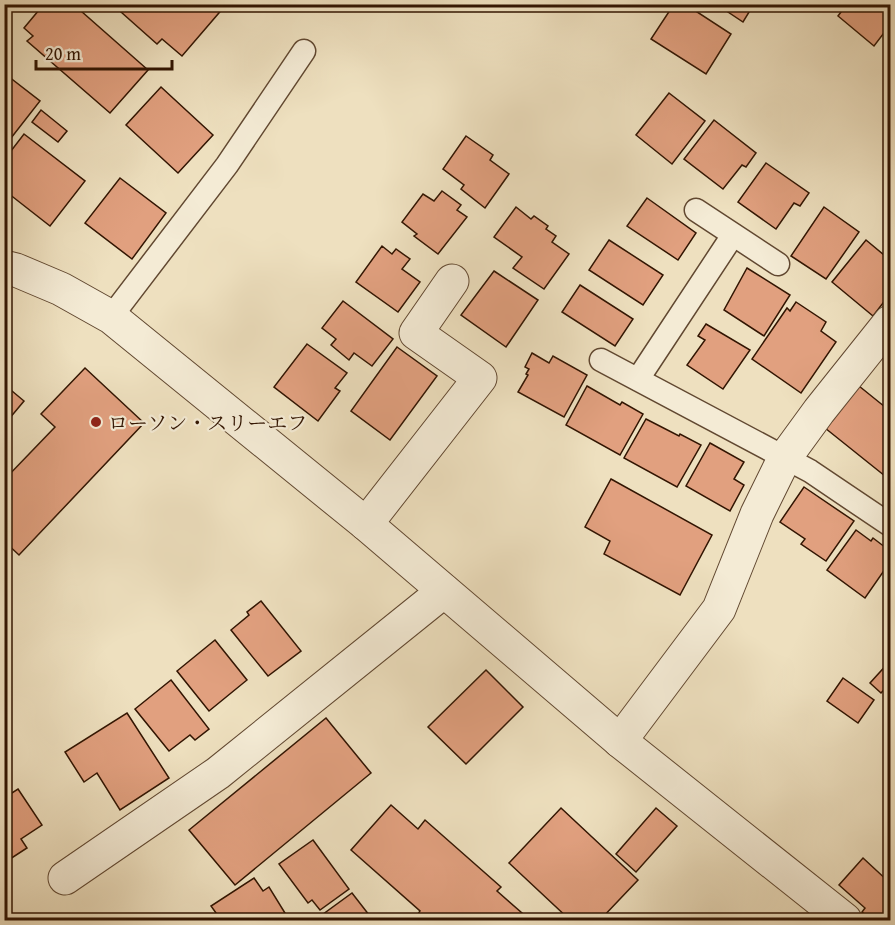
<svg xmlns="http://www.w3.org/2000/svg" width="895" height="925" font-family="'Gentium Book Plus','Noto Serif JP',serif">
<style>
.building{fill:#e1a07f;stroke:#321502;stroke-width:1.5}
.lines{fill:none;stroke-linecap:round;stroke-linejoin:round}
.lane-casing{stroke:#614831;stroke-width:25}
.street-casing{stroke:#614831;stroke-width:35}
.lane{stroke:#f4ebd5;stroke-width:22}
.street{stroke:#f4ebd5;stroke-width:33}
.poi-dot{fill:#8f2418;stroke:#f4ebd5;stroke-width:2}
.labels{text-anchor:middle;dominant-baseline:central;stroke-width:4.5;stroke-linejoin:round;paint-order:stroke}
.poi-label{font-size:20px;fill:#321502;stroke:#f4ebd5;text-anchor:start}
</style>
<rect width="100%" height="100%" fill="#eee0bf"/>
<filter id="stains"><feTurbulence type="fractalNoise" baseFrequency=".00333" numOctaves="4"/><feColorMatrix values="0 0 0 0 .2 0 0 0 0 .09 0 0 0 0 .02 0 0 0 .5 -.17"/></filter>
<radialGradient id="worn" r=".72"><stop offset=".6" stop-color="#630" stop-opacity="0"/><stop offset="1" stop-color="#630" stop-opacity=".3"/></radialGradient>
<g class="building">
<polygon points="44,4 73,4 148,70 110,113 27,41 33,36 24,28"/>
<polygon points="112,4 220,4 224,7 182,56 162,39 157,44"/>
<polygon points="674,4 685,4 731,34 706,74 651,39"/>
<polygon points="716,4 754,4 743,22"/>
<polygon points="847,4 890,4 890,25 874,46 838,16"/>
<polygon points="4,73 40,101 4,147"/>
<polygon points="161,87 213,135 178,173 126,125"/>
<polygon points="669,93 705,121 672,164 636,135"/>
<polygon points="41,110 67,131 58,142 32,122"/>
<polygon points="714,120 756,153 746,167 742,165 723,189 684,159"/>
<polygon points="24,134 85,181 50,226 4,190 4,160"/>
<polygon points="466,136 493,155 490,160 509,174 485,208 461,189 464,185 443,169"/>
<polygon points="766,163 809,193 800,206 794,203 776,229 738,202"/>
<polygon points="120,178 166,213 132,259 85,223"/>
<polygon points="442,191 461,205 457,210 467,217 438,254 414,236 417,234 402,222 423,194 434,201"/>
<polygon points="647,198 696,233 678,260 627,226"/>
<polygon points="516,207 531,219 534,216 548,226 546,229 556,236 552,242 569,254 544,289 513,268 522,257 494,237"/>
<polygon points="824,207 859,232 826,279 791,256"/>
<polygon points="609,240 663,275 643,305 589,270"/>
<polygon points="866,240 890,260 890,294 873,316 832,282"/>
<polygon points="382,246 392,254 396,249 410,259 402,269 420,282 398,312 356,282"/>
<polygon points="747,268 790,295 764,336 724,310"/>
<polygon points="494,271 538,300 506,347 461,315"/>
<polygon points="580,285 633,319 615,346 562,312"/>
<polygon points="343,301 393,339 372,366 354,353 349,360 331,345 336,339 322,328"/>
<polygon points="796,302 826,322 821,331 836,342 801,393 752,359 787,308 790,311"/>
<polygon points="706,324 750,350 723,389 687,365 705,340 698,336"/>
<polygon points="307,344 347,373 335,388 340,391 318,421 274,387"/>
<polygon points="397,347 437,376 390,440 351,411"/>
<polygon points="532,353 549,363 553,356 587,375 564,417 518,392 528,375 526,374 529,369 525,367"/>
<polygon points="85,368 144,423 19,555 4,541 4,480 55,427 41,414"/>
<polygon points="6,386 24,401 4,425 4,388"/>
<polygon points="587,386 620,405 622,402 643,414 620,455 566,425"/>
<polygon points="859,386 890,411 890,480 825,428"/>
<polygon points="646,419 679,436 680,434 701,445 677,487 624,458"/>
<polygon points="710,443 744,462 734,479 744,485 730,511 686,486"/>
<polygon points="611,479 712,535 680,595 604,554 610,541 585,527"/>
<polygon points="804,487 854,521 826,561 801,544 805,539 780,522"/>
<polygon points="856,530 871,541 873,538 890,551 890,562 865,598 827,570"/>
<polygon points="261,601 301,651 268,676 231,630 249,615 247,612"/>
<polygon points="215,640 247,680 209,711 177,671"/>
<polygon points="890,661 890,683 881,693 870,683"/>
<polygon points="486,670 523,707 466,764 428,727"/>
<polygon points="843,678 874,700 858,723 827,701"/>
<polygon points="171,680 209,729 195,740 190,735 169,751 135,709"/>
<polygon points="127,713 169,778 120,810 97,773 84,782 65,752"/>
<polygon points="326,718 371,773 235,885 189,830"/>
<polygon points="18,789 42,825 21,839 27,848 7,861 4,858 4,798"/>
<polygon points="391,805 418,829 425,820 501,887 497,891 530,920 425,920 418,914 420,911 351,850"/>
<polygon points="561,808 638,880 600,920 570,920 509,863"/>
<polygon points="656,808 677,826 636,872 616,854"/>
<polygon points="313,840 349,889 320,910 312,900 308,903 279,864"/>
<polygon points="863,858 890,883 890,917 888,920 872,920 862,912 865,908 839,885"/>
<polygon points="254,878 263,891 269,887 285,913 273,920 221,920 211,906"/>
<polygon points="352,893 373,920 315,920"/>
</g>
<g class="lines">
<defs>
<g id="lane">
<polyline points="696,210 778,264"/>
<polyline points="111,317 227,165 304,51"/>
<polyline points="601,360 810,471 890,525"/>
<polyline points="638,379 733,235"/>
</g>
<g id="street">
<polyline points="4,267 16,270 61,289 111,317 366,524 620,741 845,920"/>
<polyline points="366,524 480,378 416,333 452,281"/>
<polyline points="620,741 719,609 757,514 784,459 819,411 890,322"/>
<polyline points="65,878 218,773 444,591"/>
</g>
</defs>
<use href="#lane" class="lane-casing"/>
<use href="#street" class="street-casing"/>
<use href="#lane" class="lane"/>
<use href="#street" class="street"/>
</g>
<circle class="poi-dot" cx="96" cy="422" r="6"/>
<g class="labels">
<g class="poi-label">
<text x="108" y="422">ローソン・スリーエフ</text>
</g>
</g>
<rect width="895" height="925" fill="none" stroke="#eee0bf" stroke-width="24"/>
<rect x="6" y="6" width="883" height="913" fill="none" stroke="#321502" stroke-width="3"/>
<rect x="12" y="12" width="871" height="901" fill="none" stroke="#321502" stroke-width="1.5"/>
<path d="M36 60v9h136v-9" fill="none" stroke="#321502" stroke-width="3"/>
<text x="45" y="60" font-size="18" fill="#321502" stroke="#f4ebd5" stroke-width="4.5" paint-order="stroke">20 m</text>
<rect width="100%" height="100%" filter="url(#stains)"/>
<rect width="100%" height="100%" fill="url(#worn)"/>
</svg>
